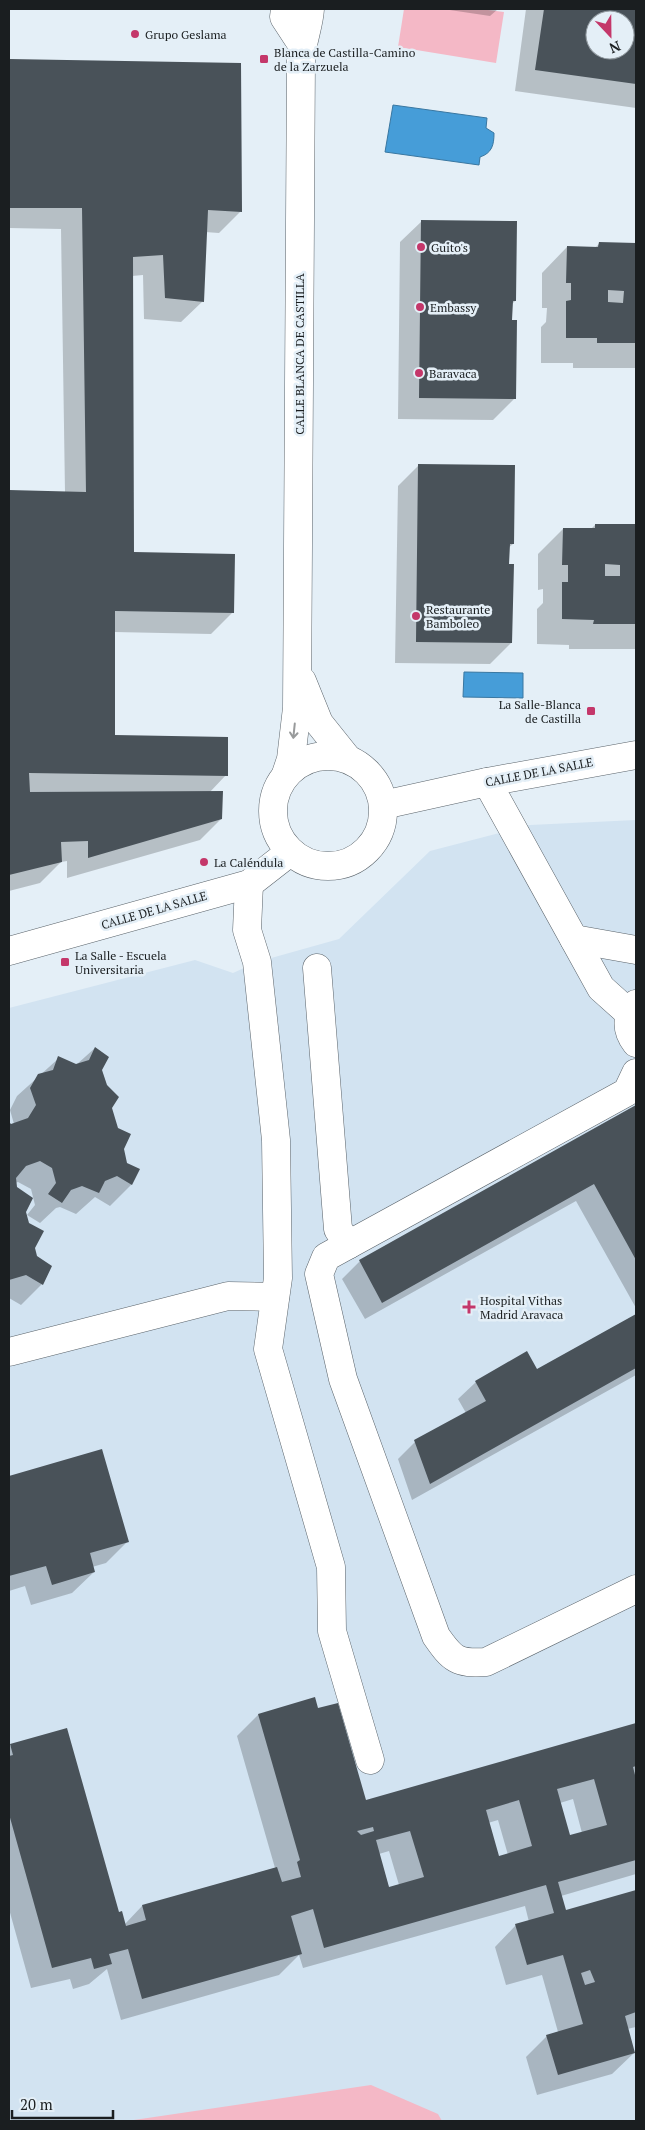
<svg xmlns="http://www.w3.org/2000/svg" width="645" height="2130" font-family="'PT Serif',serif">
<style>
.built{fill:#d2e3f1}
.green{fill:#f4b8c6}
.water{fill:#469dd8;stroke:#3977a1}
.shadow{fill:#0003;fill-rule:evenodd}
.building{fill:#495259;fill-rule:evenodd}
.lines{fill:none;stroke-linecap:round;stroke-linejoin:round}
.minor-casing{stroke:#5b646b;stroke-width:29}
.minor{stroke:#fff;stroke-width:28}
.oneway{stroke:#989a9b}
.poi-dot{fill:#c4376a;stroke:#e4eff7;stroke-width:2}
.labels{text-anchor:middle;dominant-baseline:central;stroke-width:5;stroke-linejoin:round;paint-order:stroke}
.poi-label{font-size:12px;fill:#1a1e20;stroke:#e4eff7;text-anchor:start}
.street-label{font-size:12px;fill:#1a1e20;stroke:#e4eff7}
</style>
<rect width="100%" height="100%" fill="#e4eff7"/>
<polygon class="built" points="636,820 636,2121 9,2121 9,1008 195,960 233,973 257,962 339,939 430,851 530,825"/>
<g class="green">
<polygon points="404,9 480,9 504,12 496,63 398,47"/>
<polygon points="371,2085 438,2114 442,2121 127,2121"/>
</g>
<g class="water">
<path d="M393 105 487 118 486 128 494 133C494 145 492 153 480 157L479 165 385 152Z"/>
<polygon points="464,672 523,673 523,698 463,697"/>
</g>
<g class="shadow">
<polygon points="443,9 498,9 490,16"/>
<path d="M526 9H636V108L515 91ZM595 20H625V50H595Z"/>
<polygon points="9,61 239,64 240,212 219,233 205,232 203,301 181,322 144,319 143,275 132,276 132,553 232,613 211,634 114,632 114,736 226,775 209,793 221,819 200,840 67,878 67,861 61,862 40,883 9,891 9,491 65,493 61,229 9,228"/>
<polygon points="422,221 515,301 511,305 514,399 493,420 398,419 400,242"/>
<polygon points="599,244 636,244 636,368 573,368 573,363 541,363 541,327 546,322 547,308 542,308 542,273 567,247 595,248"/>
<polygon points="419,465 513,544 508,548 511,643 490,664 395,663 398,486"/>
<polygon points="595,525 636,525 636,649 569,649 569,645 537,644 537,609 543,603 543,589 538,590 538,554 563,529 591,529"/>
<polygon points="95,1048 126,1164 139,1170 131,1185 110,1206 95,1197 76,1214 60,1207 56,1208 40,1223 27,1215 35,1205 31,1189 18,1182 15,1183 24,1212 42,1284 21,1305 9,1298 9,1124 14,1124 10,1110 17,1096 59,1058 76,1065"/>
<polygon points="636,1107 636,1308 576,1201 365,1319 342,1279 360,1261"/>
<polygon points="636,1315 636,1375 412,1500 398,1459 415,1442 466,1413 458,1399 476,1382 537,1371"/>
<polygon points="101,1451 127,1542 106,1563 92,1567 94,1572 72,1593 31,1605 25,1586 9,1591 9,1478"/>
<path d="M317 1710 365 1802 636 1725V1874L561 1896 565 1912 636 1892V2027L627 2029 634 2053 612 2074 537 2095 526 2057 547 2036 558 2032 542 1975 506 1985 495 1947 516 1925 529 1922 525 1906 303 1968 299 1955 279 1975 121 2020 107 1969 89 1984 73 1989 70 1979 31 1988 9 1909V1747L11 1746 125 1924 142 1906 275 1868 237 1736 258 1715ZM573 1799 582 1833 569 1837 560 1803ZM498 1820 508 1855 498 1857 488 1823ZM389 1851 399 1885 389 1888 379 1854Z"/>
</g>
<g class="building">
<path d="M544 9H636V84L535 70ZM595 20H625V50H595Z"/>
<polygon points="9,59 241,63 242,212 208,210 204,302 165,298 163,255 133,257 134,552 235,554 234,613 115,611 115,735 228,737 228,776 29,773 30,792 223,791 222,819 88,858 88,841 61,842 62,862 9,875 9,490 86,492 82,208 9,208"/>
<polygon points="421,220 517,221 516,301 513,301 512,320 517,320 516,399 419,398"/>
<path d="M599 242 636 243V343H597V338H566V301L571 300V283H566L567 246 598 247ZM608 290 624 291 623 303 608 302Z"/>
<polygon points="418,464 515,465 514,544 510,544 509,564 514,564 512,643 416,642"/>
<path d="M595 524H636V624H593L594 620 562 619V582H568V565H562L563 528H595ZM605 564 620 565V576H605Z"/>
<polygon points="95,1047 109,1057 102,1070 107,1085 119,1097 112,1108 118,1128 131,1134 124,1149 127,1163 140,1169 132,1185 117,1176 105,1181 99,1193 82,1186 71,1190 62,1203 48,1194 56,1183 52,1168 40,1161 26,1166 16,1178 17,1187 33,1198 26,1212 29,1223 44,1231 35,1248 37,1256 52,1266 43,1285 26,1275 9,1280 9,1122 11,1124 28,1118 36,1105 30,1088 38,1074 53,1070 58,1056 76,1064 89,1060"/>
<polygon points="636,1105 636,1260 594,1184 382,1303 359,1260"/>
<polygon points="636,1314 636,1368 430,1484 414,1440 486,1401 475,1381 527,1351 537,1369"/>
<polygon points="102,1449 129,1542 90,1553 95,1572 52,1585 46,1566 9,1576 9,1476"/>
<path d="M315 1697 318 1708 338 1703 366 1800 636 1723V1766L633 1767 636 1779V1860L558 1882 566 1910 636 1890V2012L625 2016 635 2053 558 2075 546 2035 583 2024 563 1955 527 1965 515 1924 554 1913 546 1885 324 1948 313 1909 291 1916 302 1954 142 1999 128 1949 109 1954 112 1964 94 1969 91 1958 52 1968 9 1814V1756L13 1755 10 1744 67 1728 119 1912 122 1911 126 1926 146 1920 142 1905 277 1867 282 1882 301 1877 297 1862 300 1860 258 1714ZM594 1779 607 1825 570 1835 557 1789ZM519 1800 532 1846 499 1856 486 1810ZM373 1827 374 1831 361 1835 357 1831ZM410 1831 424 1877 389 1887 376 1840ZM590 1970 595 1982 585 1985 581 1973Z"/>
</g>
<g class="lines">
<defs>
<g id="minor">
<polyline points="285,9 284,17 301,43"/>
<polyline points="302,681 319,723 347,758"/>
<circle cx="328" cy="811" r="55"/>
<path d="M286 774 291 759 297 708 301 59C302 41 309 26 310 9"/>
<polyline points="487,782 601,988 630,1014"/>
<polyline points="383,805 487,782 636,755"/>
<polyline points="249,884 247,930 257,962 276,1140 278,1278 268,1349 331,1567 332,1631 370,1760"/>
<polyline points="574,939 636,950"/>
<polyline points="9,951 249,884 290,852"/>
<polyline points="317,968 338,1229 348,1245"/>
<path d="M636 1004C626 1017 626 1030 636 1043"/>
<path d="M636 1073 627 1092 326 1257 319 1274 343 1379 436 1636C452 1659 457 1664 486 1662L636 1589"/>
<polyline points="9,1352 228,1296 275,1297"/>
</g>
</defs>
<use href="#minor" class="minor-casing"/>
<use href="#minor" class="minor"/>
</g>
<defs><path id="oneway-shaft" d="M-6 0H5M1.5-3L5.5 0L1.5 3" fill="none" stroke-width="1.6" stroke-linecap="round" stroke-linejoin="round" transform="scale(1.25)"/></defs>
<use class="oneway" href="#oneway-shaft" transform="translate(294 731) rotate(96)"/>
<g class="poi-dot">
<circle cx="135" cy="34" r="5"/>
<rect x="259" y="54" width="10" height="10" rx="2.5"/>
<circle cx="421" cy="247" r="5"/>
<circle cx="420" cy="307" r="5"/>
<circle cx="419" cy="373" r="5"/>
<circle cx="416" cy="616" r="5"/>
<rect x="586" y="706" width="10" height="10" rx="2.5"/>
<circle cx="204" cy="862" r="5"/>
<rect x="60" y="957" width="10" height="10" rx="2.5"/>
<path d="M466.5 1299.5h5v5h5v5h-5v5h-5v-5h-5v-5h5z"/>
</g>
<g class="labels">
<g class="poi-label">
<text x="145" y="34">Grupo Geslama</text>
<text x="274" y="52">Blanca de Castilla-Camino<tspan x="274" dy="14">de la Zarzuela</tspan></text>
<text x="431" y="247">Guito's</text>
<text x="430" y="307">Embassy</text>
<text x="429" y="373">Baravaca</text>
<text x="426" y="609">Restaurante<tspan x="426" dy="14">Bamboleo</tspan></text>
<text x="581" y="704" text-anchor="end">La Salle-Blanca<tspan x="581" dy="14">de Castilla</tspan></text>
<text x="214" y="862">La Caléndula</text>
<text x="75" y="955">La Salle - Escuela<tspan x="75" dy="14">Universitaria</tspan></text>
<text x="480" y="1300">Hospital Vithas<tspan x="480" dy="14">Madrid Aravaca</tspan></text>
</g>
<g class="street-label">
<text transform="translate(299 354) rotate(-90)">CALLE BLANCA DE CASTILLA</text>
<text transform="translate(539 772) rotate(-11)">CALLE DE LA SALLE</text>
<text transform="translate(154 910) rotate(-16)">CALLE DE LA SALLE</text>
</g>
</g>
<rect width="645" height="2130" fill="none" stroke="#1a1e20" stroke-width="20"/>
<g transform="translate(610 35) rotate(158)"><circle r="24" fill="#e4eff7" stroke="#939ba1"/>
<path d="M0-4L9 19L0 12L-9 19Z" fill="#c4376a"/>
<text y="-8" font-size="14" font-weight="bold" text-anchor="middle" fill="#1a1e20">N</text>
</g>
<path d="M12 2110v8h101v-8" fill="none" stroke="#1a1e20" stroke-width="2.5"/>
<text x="20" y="2110" font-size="15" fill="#1a1e20" stroke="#e4eff7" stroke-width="4" paint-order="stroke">20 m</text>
</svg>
